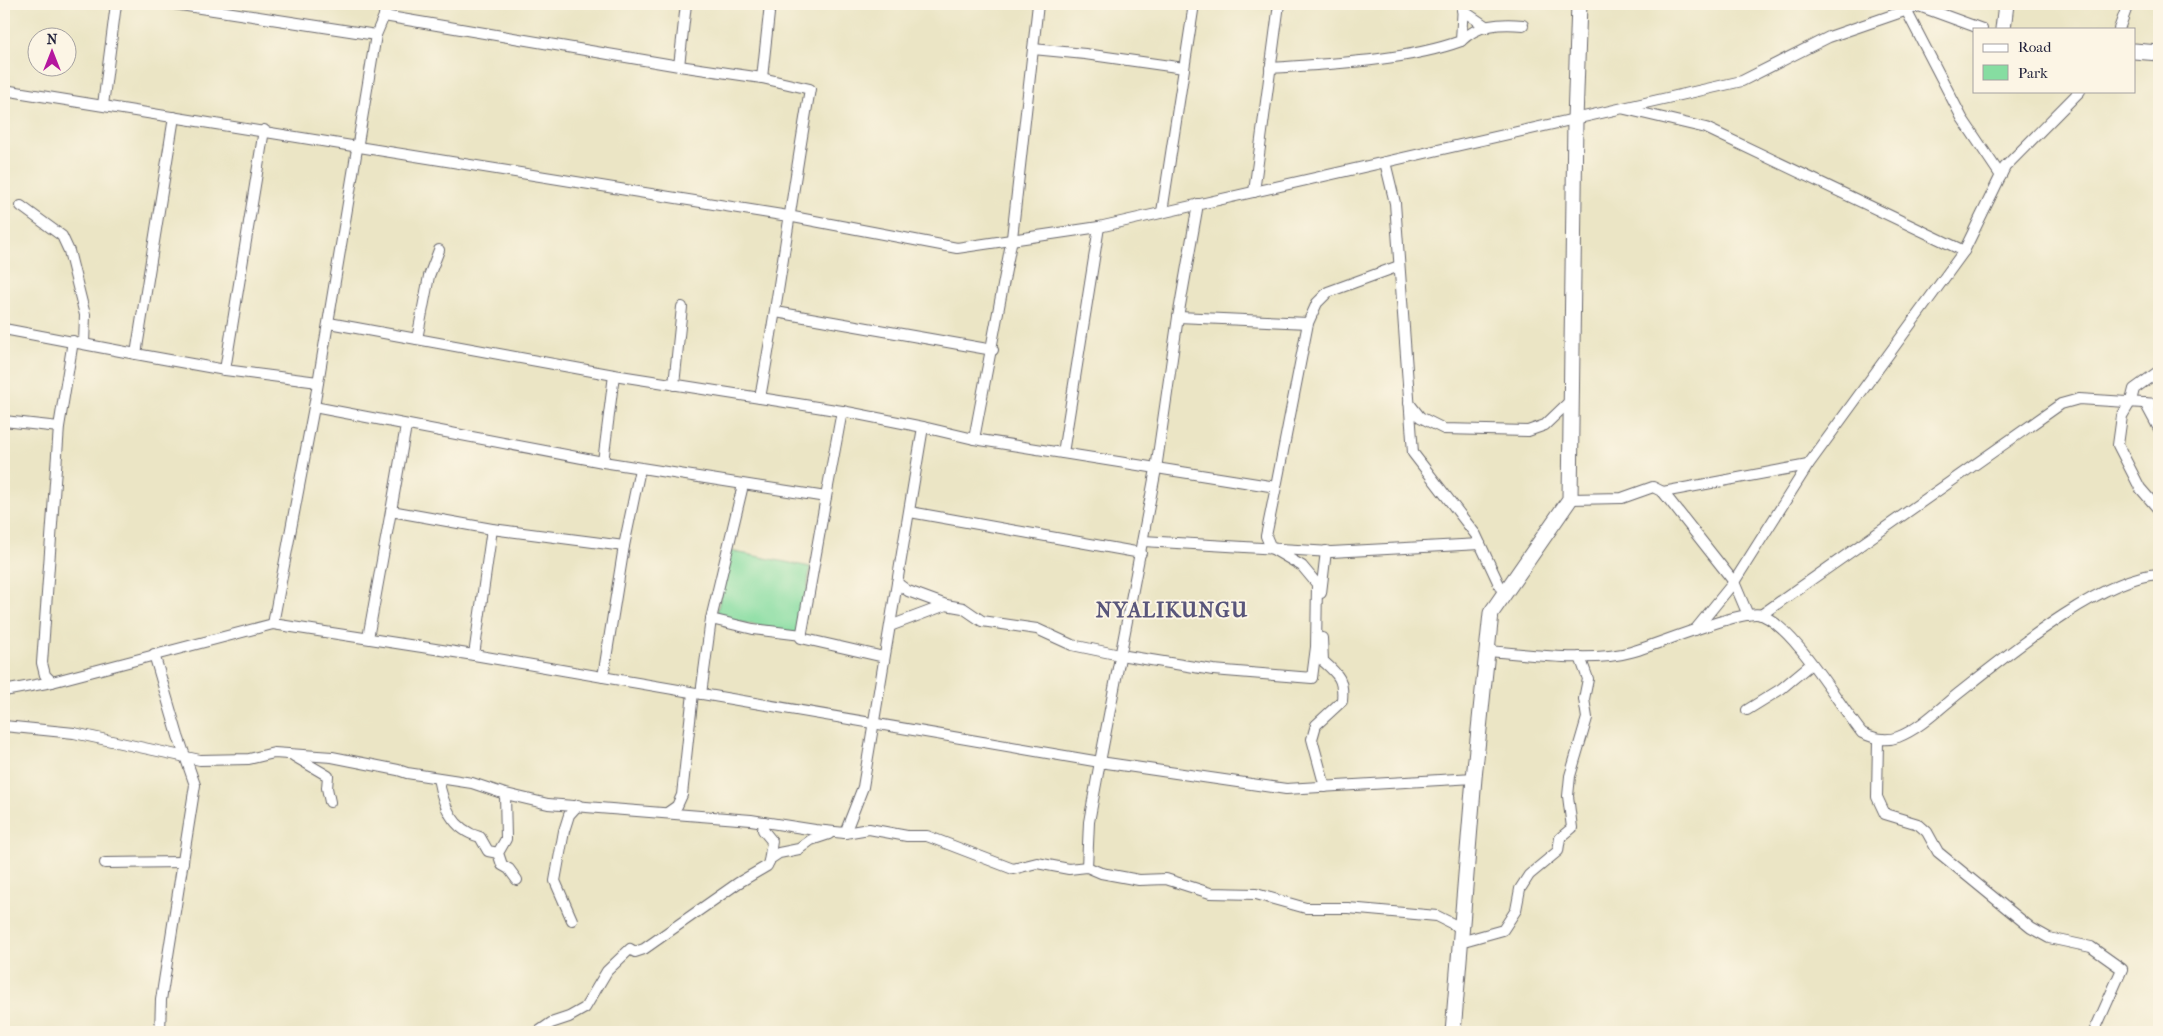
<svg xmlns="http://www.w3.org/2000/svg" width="2163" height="1036" font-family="'IM FELL French Canon',serif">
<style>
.park{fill:#86dda1;stroke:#54806e}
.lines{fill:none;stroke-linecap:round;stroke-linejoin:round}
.street-casing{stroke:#68666b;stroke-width:12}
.secondary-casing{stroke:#68666b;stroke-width:17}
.street{stroke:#fff;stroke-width:10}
.secondary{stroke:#fff;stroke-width:15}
.labels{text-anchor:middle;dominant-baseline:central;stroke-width:4;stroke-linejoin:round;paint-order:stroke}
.district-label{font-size:21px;font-weight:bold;letter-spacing:1px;fill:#59567b;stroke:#fcf5e5}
</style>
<rect width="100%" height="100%" fill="#fcf5e5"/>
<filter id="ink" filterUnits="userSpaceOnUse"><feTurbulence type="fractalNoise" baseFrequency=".02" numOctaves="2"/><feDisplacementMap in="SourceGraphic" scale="10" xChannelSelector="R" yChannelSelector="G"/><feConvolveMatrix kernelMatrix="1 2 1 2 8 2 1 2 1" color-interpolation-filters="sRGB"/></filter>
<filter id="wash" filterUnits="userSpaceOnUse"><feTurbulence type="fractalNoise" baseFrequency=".0096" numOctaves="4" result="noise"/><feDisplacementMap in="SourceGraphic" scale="20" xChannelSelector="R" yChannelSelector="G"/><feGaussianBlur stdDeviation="1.12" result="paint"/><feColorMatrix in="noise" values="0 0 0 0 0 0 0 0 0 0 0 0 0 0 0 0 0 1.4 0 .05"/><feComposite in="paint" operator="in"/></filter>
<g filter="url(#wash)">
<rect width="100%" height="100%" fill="#ebe5c5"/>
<polygon class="park" points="730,551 810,567 802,635 716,617"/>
</g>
<g filter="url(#ink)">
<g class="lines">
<defs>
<g id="street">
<polyline points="174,4 376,35"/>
<polyline points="385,4 384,16 376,35 314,407 273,624 474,655 1100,762 1156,469 1178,317 1198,204"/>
<polyline points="1900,4 1906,10 1962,118 2001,176"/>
<polyline points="1462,10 1487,27"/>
<polyline points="2119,29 2128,4"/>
<path d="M1461 41C1478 24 1500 23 1523 25"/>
<polyline points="1033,49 1085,54 1184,68"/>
<polyline points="679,66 686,4"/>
<path d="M1270 68C1329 64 1406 61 1461 41L1463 4"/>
<polyline points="762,78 770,4"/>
<polyline points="4,90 788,216 957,248 1099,227 1742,81 1829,37 1919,6 1982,29"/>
<polyline points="103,105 116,4"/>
<polyline points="1625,109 1706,128 1964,251"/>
<polyline points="174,117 136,354 225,370"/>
<polyline points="264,130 225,370 318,382"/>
<polyline points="1385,162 1395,203 1413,453 1476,535 1504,595"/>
<polyline points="1254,192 1279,4"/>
<polyline points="21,206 62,236 69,251 85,315 84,344"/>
<polyline points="1162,212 1194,4"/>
<polyline points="776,312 993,350"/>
<polyline points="1178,317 1308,323"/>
<path d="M329 323 614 375 760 398C779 296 792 192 810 89L762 78 679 66 384 16"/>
<polyline points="4,329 136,354"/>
<polyline points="417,339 429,276 439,250"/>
<polyline points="2159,371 2134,389 2131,401 2122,416 2118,445 2140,488 2159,510"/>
<polyline points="674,385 682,307"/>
<polyline points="760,398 842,411"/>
<polyline points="1409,403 1420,417 1444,429 1528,431 1545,425 1571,400"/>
<polyline points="2145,403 2159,429"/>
<polyline points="314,407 603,462 614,375"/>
<polyline points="4,421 59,427 73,341"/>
<polyline points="59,427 42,663 45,675 52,682 273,624"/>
<polyline points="974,439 1012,238 1038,4"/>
<polyline points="1063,453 1099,227"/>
<polyline points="603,462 826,497 842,411 923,427"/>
<polyline points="1663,492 1808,465"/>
<polyline points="826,497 801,638 884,657"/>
<polyline points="1570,499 1622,498 1653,487 1663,492 1734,582 1748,615"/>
<polyline points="391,511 406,426"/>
<polyline points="910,512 1141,553"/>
<polyline points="1143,541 1331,552 1480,544"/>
<polyline points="897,583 908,591 946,605"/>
<polyline points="1321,593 1326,551"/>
<polyline points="1761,615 2061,404 2079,399 2159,404"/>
<polyline points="711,619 753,629 802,635"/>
<polyline points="890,626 946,605 963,608 982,621 1037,629 1072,645 1120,655 1213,670 1312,678 1316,647 1317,584 1302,566 1271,548 1266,536 1276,487"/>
<polyline points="1695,630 1734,582 1808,465 1964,251 2005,167 2080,91"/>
<polyline points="368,638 391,511 492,529 624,546"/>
<path d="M1322 638 1323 661C1339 675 1344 680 1342 701L1316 725 1312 739 1325 787"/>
<path d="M1487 651C1528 654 1593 663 1631 652 1654 646 1744 608 1762 615 1796 630 1837 702 1862 733 1874 738 1885 742 1898 737 1921 728 1940 708 1959 693 2006 656 2101 577 2159 574"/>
<polyline points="154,654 178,736 195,785 161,1000 160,1032"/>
<polyline points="474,655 492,529"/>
<polyline points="603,677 624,546 640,469"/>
<polyline points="4,691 52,682"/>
<polyline points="701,694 711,619 743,485"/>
<polyline points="1747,710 1781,689 1811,664"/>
<polyline points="4,726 74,733 200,760 249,759 274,753 332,757 398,770 407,773 472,783 502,793 548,804 751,820 815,830 845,833 869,829 907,836 927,836 1013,869 1037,863 1069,869 1087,867 1101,873 1139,880 1166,879 1210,893 1256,894 1306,908 1348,908 1437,916 1461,928"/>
<polyline points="1878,740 1877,797 1885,814 1918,824 1927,832 1938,852 2031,928 2049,938 2091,947 2122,969 2094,1032"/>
<polyline points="294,756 328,776 327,788 330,802"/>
<path d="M438 778C443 805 452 830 480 837L488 851 498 853"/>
<polyline points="505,794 506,839 498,853 502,865 509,869 517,880"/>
<polyline points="667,813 677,806 682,795 693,693"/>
<polyline points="764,822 763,830 772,841 769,862"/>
<polyline points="845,833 863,787 923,427 974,439 1276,487 1308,323 1317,303 1328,292 1399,266"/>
<polyline points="105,863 183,862"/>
<polyline points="1087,867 1089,822 1100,762 1286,789 1474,778"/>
<polyline points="572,920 555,881 564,831 569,815 578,805"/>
<polyline points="1460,942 1503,930 1516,910 1520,889 1529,875 1558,851 1560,838 1572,828 1568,796 1570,776 1587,718 1584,699 1588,679 1580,657"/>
<polyline points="538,1032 551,1023 569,1017 585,1008 607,971 630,949 635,952 644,949 738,883 767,866 770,859 779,853 799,849 811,840 829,834"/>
</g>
<g id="secondary">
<polyline points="2003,29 2006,4"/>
<polyline points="2134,51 2159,53"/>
<polyline points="1453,1032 1474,778 1491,613 1570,499 1575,120 1579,4"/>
</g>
</defs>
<use href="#street" class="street-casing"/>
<use href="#secondary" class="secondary-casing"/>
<use href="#street" class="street"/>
<use href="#secondary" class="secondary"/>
</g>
</g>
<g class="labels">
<g class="district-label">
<text x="1172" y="610">NYALIKUNGU</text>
</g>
</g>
<rect width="2163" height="1036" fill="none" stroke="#fcf5e5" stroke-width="20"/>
<rect x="1973" y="28" width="162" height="65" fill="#fcf5e5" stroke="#a5a1a1"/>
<rect x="1983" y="44" width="25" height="8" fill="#ffffff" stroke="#a5a1a1"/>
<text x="2018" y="52" font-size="15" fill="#22223b">Road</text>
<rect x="1983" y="65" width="25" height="15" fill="#86dda1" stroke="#a5a1a1"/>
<text x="2018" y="78" font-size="15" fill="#22223b">Park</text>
<g transform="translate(52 52)"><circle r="24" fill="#fcf5e5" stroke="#a5a1a1"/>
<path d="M0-4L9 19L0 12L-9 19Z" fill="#b5179e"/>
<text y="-8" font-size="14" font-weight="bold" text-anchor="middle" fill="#22223b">N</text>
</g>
</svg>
